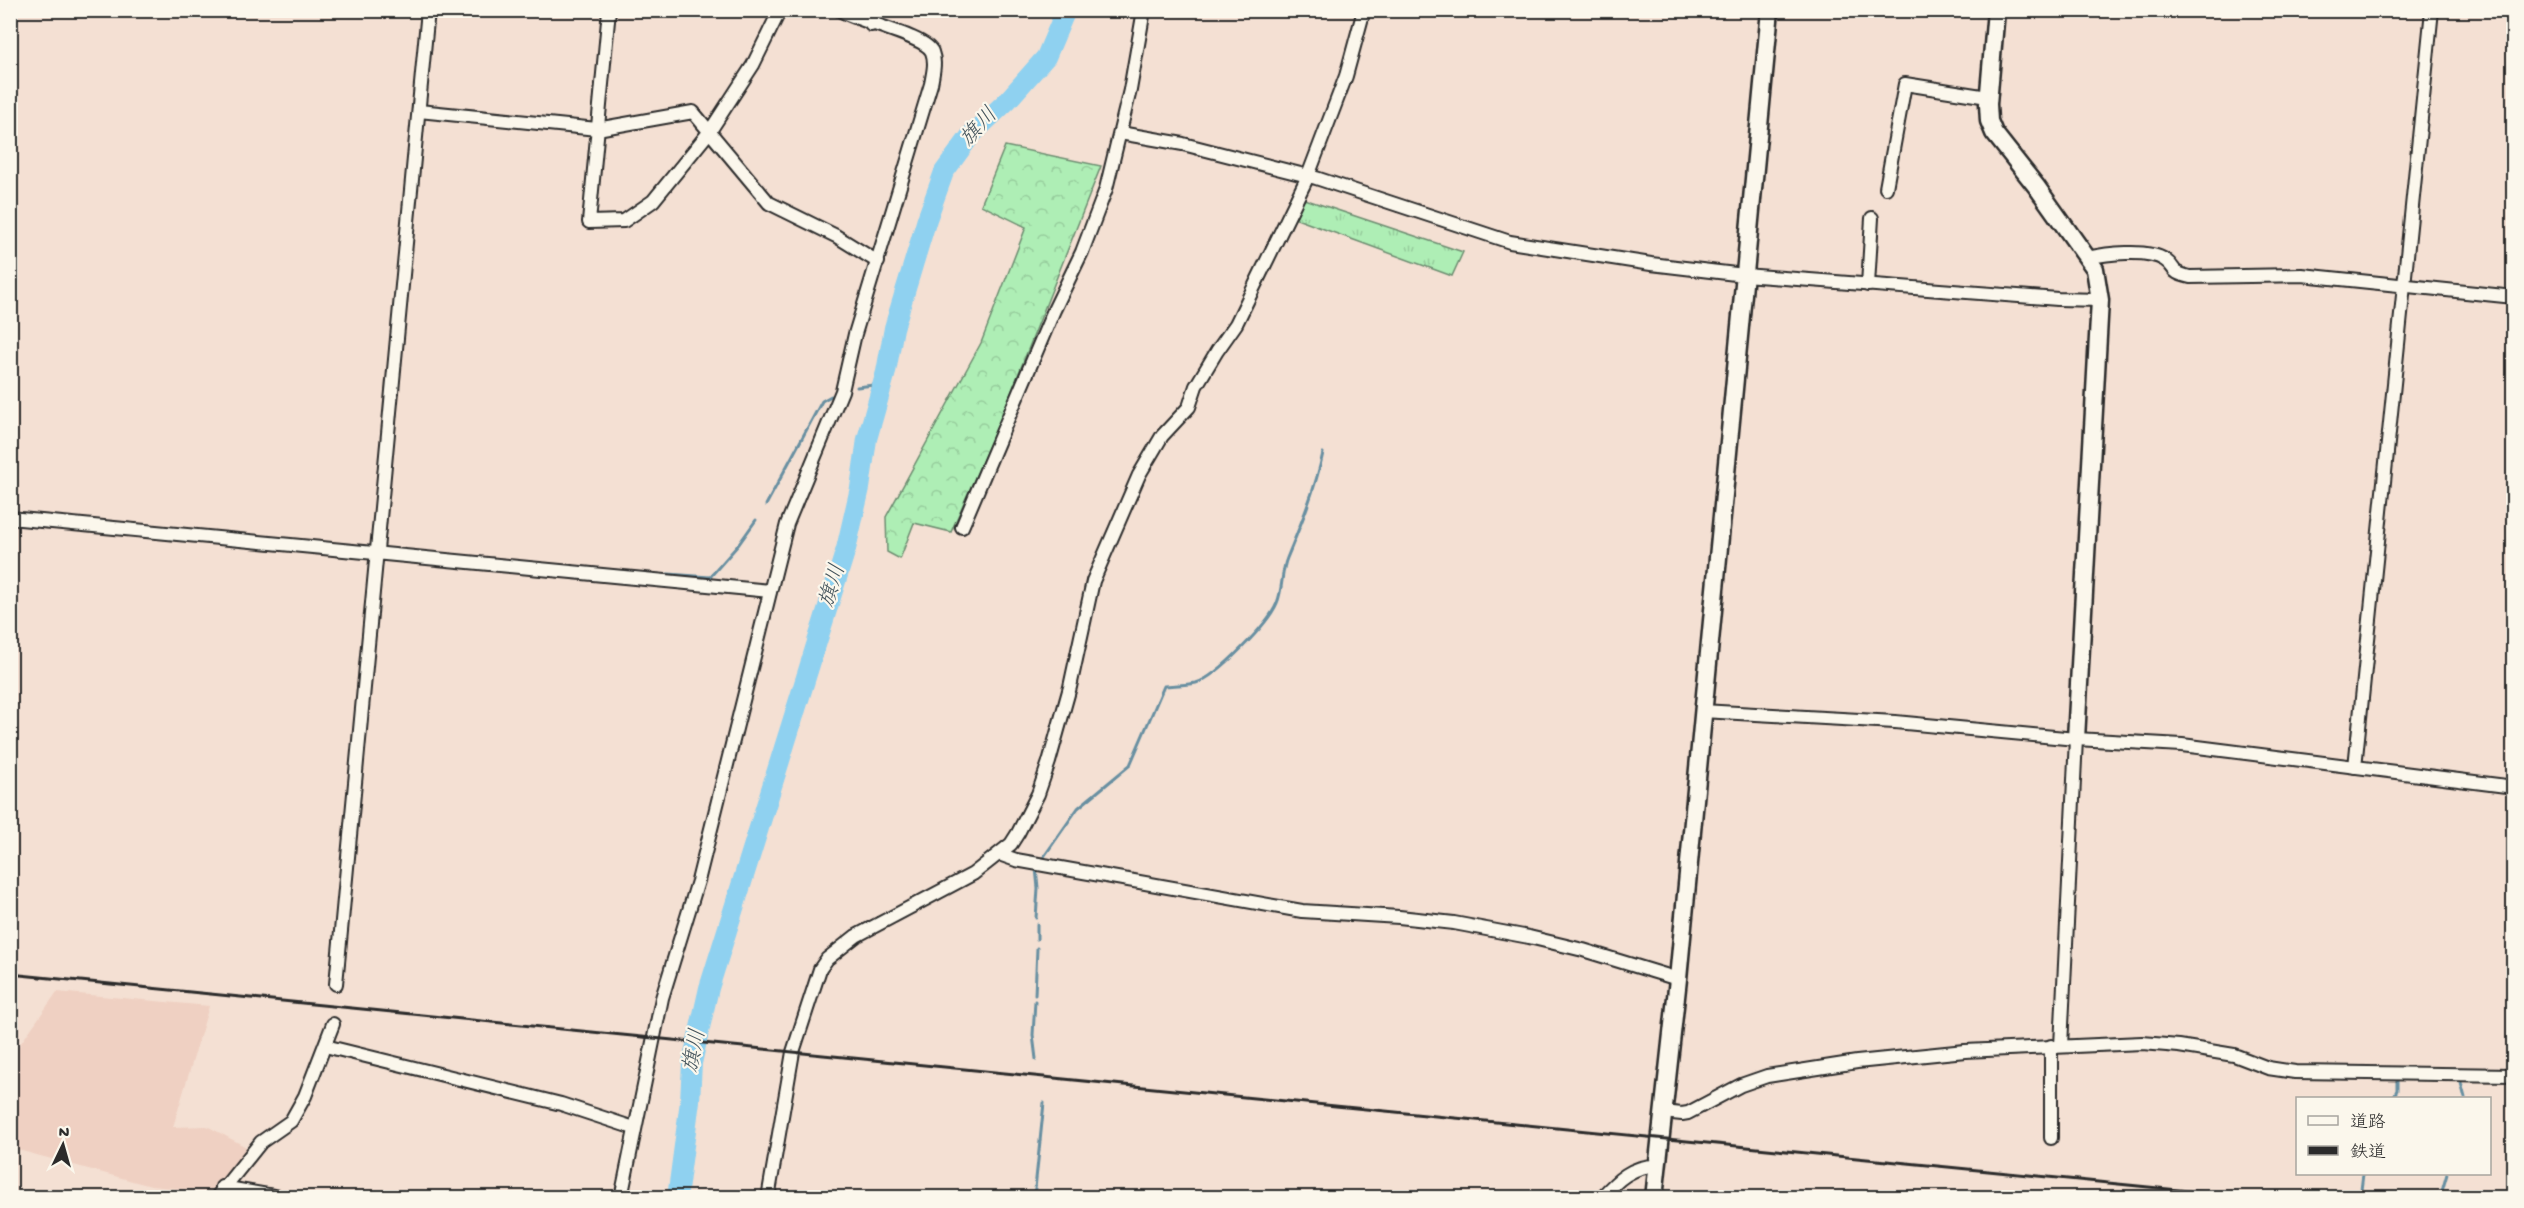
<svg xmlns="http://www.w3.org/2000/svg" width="2524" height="1208" font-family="'Gochi Hand','Klee One',sans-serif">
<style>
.built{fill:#efd0c2}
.grass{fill:url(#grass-tufts);stroke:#6c8c70;stroke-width:1.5}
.forest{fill:url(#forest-crowns);stroke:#6c8c70;stroke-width:1.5}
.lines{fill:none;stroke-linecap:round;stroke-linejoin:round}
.stream{stroke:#678fa1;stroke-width:3}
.river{stroke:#8fd1f0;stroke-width:20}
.street-casing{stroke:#2b2b2b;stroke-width:16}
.secondary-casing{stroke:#2b2b2b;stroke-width:21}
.street{stroke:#fbf7ec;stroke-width:12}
.secondary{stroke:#fbf7ec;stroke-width:16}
.rail{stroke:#2b2b2b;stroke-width:3}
.labels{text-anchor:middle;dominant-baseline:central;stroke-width:4.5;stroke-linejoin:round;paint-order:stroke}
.water-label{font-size:22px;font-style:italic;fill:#44545c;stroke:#fbf7ec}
</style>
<defs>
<pattern id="grass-tufts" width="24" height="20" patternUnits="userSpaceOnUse" patternTransform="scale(1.5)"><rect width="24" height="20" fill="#aeeeb5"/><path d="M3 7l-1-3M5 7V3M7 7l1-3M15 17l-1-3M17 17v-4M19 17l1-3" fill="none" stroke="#96cc9c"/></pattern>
<pattern id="forest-crowns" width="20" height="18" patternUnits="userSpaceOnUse" patternTransform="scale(1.5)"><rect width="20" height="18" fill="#aeeeb5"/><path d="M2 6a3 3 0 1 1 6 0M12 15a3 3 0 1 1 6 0" fill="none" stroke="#96cc9c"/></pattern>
</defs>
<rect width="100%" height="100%" fill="#f4e0d3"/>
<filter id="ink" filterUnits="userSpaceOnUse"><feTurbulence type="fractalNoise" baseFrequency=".0167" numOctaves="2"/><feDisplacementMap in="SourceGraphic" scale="12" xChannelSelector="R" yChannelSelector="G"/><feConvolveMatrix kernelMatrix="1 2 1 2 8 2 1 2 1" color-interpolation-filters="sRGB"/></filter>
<g filter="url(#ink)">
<polygon class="built" points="57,992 209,1006 173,1127 207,1126 248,1148 214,1192 151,1186 11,1148 11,1057"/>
<polygon class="grass" points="1304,199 1463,252 1452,276 1294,218"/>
<polygon class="forest" points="1005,146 1101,166 1001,418 951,532 914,523 900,559 887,552 886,517 981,343 1026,227 981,205"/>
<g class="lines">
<g class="stream">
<polyline points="857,387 882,384"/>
<polyline points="766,505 822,401 831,396"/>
<polyline points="668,574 710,577 739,544 756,520"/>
<path d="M1043 858 1078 808 1130 765 1164 686C1174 685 1186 685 1196 683 1217 677 1269 623 1277 603 1283 589 1281 572 1287 558 1301 524 1315 490 1323 453"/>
<polyline points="1036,868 1038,888 1036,918"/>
<polyline points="1037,924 1037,939"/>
<polyline points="1035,995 1037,948"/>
<polyline points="1035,1001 1033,1035 1036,1059"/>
<polyline points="2460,1079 2465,1098"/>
<polyline points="2393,1098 2397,1090 2397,1078"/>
<polyline points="1034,1198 1044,1103"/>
<polyline points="2360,1198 2363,1174"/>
<polyline points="2440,1198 2447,1174"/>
</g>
<polyline class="river" points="677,1198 690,1101 692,1063 709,988 846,549 860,488 867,439 886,372 894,328 927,219 944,172 971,135 1008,100 1046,57 1066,10"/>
<defs>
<g id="street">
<polyline points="609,10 589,222 624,221 653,201 710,131 753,65 780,10"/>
<polyline points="871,25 875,10"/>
<polyline points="419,111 597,129 693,112 769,203 836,236 878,262"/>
<polyline points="1120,133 1183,144 1316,178 1510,242 1651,264 1744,275 2058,299 2100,300"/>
<polyline points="1886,188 1905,84 1988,97"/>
<path d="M2086 258C2105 254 2148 248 2165 260 2178 269 2168 272 2190 277L2302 275 2514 297"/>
<polyline points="1868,285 1872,218"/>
<polyline points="10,518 770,591"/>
<polyline points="962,527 1054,310 1082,252 1106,189 1130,90 1144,10"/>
<polyline points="1702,711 1895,722 2076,739 2182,745 2514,787"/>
<polyline points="2355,767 2432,10"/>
<polyline points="999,854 1016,860 1302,911 1399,917 1454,923 1529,937 1583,950 1678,979"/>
<polyline points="336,984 428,10"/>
<polyline points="325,1046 561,1104 634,1128"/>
<polyline points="2061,1046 2076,739"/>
<polyline points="1663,1112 1682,1114 1688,1113 1741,1085 1767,1076 1857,1062 1965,1051 2142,1043 2179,1046 2234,1055 2268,1068 2295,1072 2514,1075"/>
<polyline points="2051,1138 2051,1046"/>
<polyline points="222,1187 285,1198"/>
<polyline points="216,1198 261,1142 291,1121 305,1096 333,1024"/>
<path d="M621 1198 662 998 698 881 787 524 842 391 855 334 931 84C933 73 936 62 932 52 926 36 858 22 840 10"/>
<polyline points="768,1198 793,1052 820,969 827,959 856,936 973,874 1011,844 1018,833 1038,794 1049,762 1070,687 1093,581 1139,475 1162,436 1189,407 1196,386 1217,351 1236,324 1308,176 1346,76 1364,10"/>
<path d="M1601 1198C1617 1180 1633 1165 1657 1166"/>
</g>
<g id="secondary">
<polyline points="1996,10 1988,104 1989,121 1994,133 2036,186 2095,269 2100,300 2076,739"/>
<polyline points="1654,1198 1678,979 1770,10"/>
</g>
</defs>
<use href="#street" class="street-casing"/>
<use href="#secondary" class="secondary-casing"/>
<use href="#street" class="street"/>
<use href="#secondary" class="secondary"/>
<polyline class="rail" points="10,974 2259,1198"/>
</g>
</g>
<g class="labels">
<g class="water-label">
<text transform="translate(980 128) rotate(-48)">旗川</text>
<text transform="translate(834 586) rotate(-73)">旗川</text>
<text transform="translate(696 1051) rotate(-79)">旗川</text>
</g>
</g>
<rect width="2524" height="1208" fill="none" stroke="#fbf7ec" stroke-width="36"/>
<rect x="18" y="18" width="2488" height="1172" fill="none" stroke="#2b2b2b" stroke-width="2" filter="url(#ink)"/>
<rect x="2296" y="1097" width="195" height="78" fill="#fbf7ec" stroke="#a8a59f" stroke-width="1.5"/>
<rect x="2308" y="1116" width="30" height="9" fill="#fbf7ec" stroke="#a8a59f" stroke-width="1.5"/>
<text x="2350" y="1127" font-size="18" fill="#2b2b2b">道路</text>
<rect x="2308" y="1146" width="30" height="9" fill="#2b2b2b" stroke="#a8a59f" stroke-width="1.5"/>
<text x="2350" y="1157" font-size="18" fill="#2b2b2b">鉄道</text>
<g transform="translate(63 1145) rotate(5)" stroke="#fbf7ec" stroke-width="4.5" paint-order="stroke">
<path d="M0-4.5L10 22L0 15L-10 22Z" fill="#2b2b2b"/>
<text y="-9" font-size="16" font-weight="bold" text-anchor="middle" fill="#2b2b2b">N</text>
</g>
</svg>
